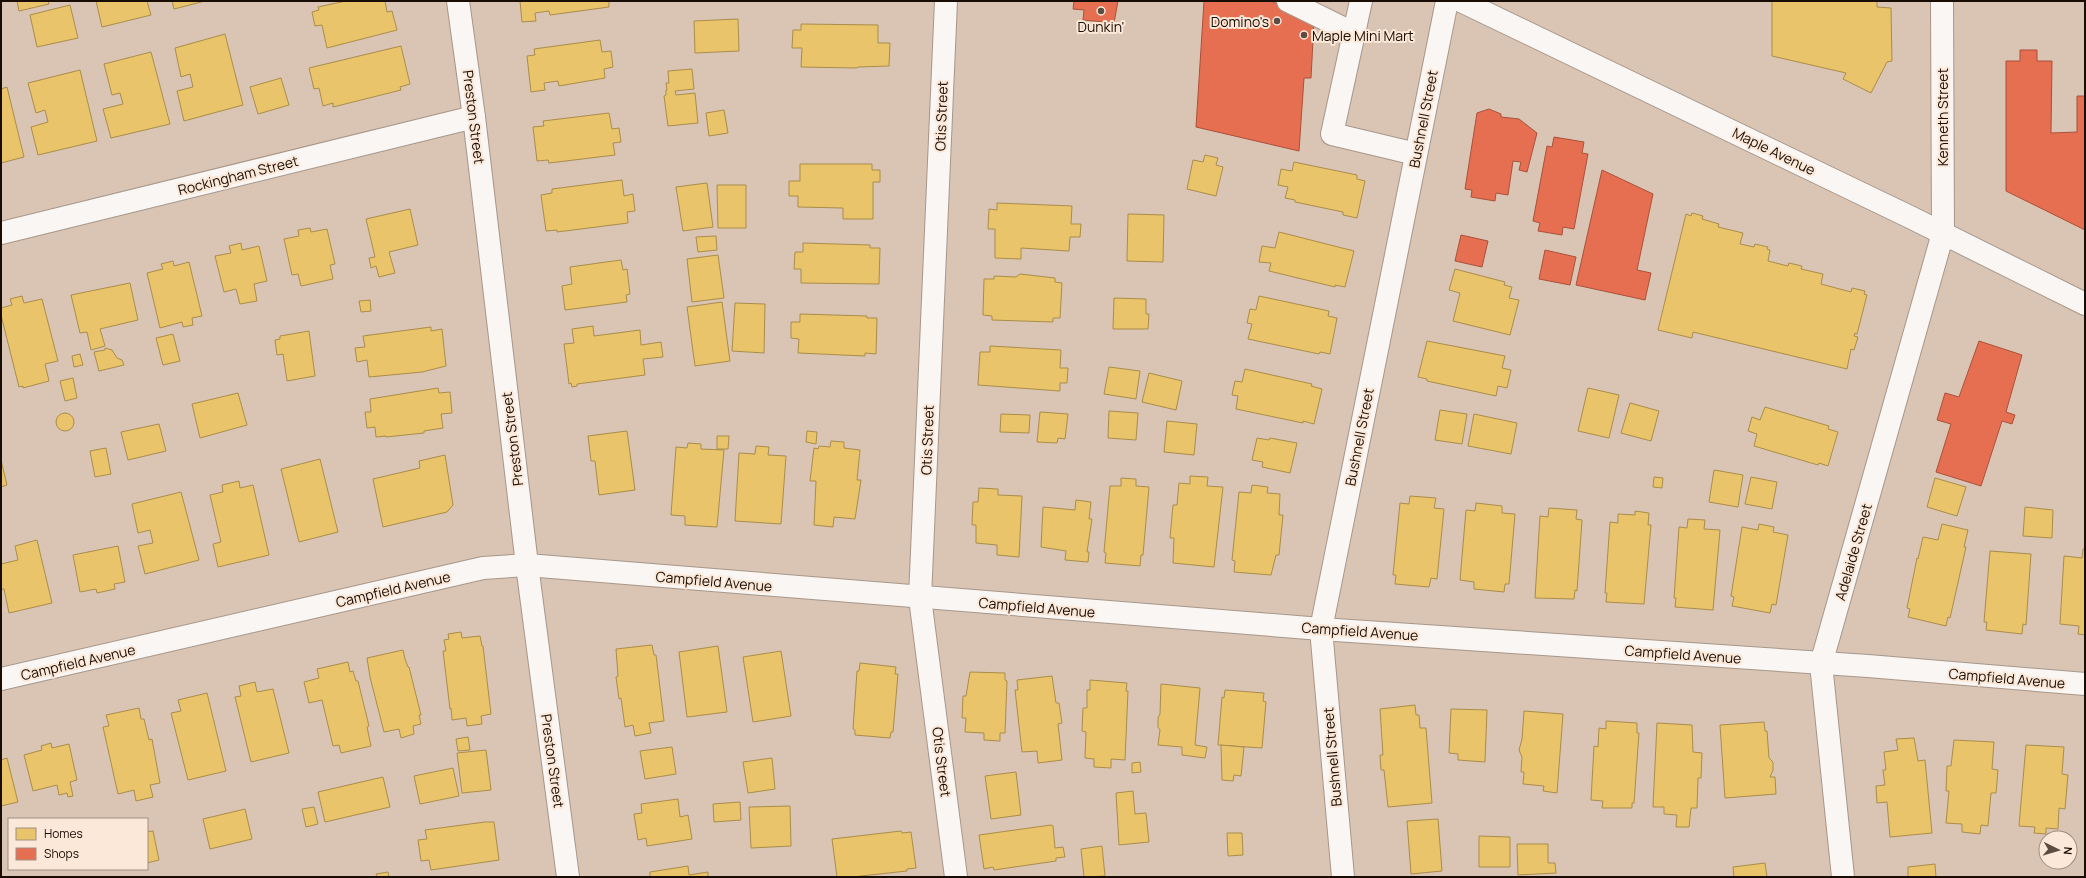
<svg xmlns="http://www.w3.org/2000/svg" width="2086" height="878" font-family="Manrope,sans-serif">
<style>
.homes{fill:#e9c46a;stroke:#aa8d4b}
.shops{fill:#e76f51;stroke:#a9513a}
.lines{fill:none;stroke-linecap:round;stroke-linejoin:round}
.minor-casing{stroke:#a7978a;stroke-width:24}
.major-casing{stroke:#a7978a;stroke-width:24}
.minor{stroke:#f9f6f4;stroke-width:22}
.major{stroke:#f9f6f4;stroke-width:22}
.poi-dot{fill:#5c4c41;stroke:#fbe8d8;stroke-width:1.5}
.labels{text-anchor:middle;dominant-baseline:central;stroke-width:4;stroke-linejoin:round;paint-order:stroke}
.poi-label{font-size:14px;fill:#180c03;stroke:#fbe8d8;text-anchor:end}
.street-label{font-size:14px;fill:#180c03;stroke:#fbe8d8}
</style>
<rect width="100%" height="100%" fill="#dac4b3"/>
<g class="homes">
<polygon points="17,1 48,1 49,4 19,11"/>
<polygon points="96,1 147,1 151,15 102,27"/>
<polygon points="172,1 205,1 174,9"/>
<polygon points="346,1 385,1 387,12 392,11 397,30 327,48 322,25 315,26 312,12 319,10 318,7"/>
<polygon points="520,1 609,1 609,7 550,15 549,11 535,13 536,21 522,22"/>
<polygon points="1772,1 1877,1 1877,7 1891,8 1892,61 1887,62 1871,93 1843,79 1846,73 1772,56"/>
<polygon points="70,5 78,38 37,47 30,15"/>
<polygon points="738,19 739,51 695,53 694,21"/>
<polygon points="801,24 878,25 878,43 890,43 889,66 858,67 857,68 801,67 802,48 792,48 793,30 801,30"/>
<polygon points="225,34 243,105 184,121 177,91 193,87 190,74 181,77 175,48"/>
<polygon points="600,40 602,52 611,51 613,67 604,69 605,78 559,86 558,81 544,83 545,90 531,92 527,56 535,55 534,49"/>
<polygon points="401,46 410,84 400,87 401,90 333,107 333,103 323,106 319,88 314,89 309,68"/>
<polygon points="151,52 170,124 111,138 103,109 123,104 120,93 112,95 104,64"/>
<polygon points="692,69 694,89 675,91 676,95 695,93 698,123 668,126 664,96 666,95 666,90 667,90 666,83 669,83 668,71"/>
<polygon points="80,70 97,141 38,155 31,127 48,122 45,110 36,113 28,83"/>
<polygon points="281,78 289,105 258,114 250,87"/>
<polygon points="7,87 24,157 1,163 1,89"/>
<polygon points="724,110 728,133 709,136 706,113"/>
<polygon points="609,113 612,129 619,128 621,142 613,143 615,155 549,163 548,160 537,161 533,127 544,126 543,121"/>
<polygon points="1205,155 1218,158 1216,165 1223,167 1216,196 1187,189 1193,160 1203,162"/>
<polygon points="1294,162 1357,175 1357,179 1365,181 1357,218 1343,215 1343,212 1295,202 1295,200 1285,198 1288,187 1278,185 1281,169 1292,171"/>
<polygon points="800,164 872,164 872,170 880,170 880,182 873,182 873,219 843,219 843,208 798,207 798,196 789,196 789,181 800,181"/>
<polygon points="622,180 624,196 633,194 635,211 627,212 628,223 557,232 557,230 546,231 541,195 552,193 552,189"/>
<polygon points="707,183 713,227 683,231 676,187"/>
<polygon points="717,185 746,185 746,228 718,228"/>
<polygon points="997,203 1072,206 1071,224 1081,224 1080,237 1070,237 1069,251 1021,248 1021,259 995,258 995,229 988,229 989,209 997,210"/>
<polygon points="410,209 418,245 389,252 395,273 379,277 376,266 371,268 369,258 375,257 366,219"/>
<polygon points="1692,213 1703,216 1702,219 1719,224 1718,227 1743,233 1740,244 1754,247 1755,244 1768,247 1767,249 1770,250 1768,261 1788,266 1789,263 1802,266 1801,269 1823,274 1821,284 1851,292 1852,288 1865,291 1864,294 1867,295 1857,334 1855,333 1854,336 1858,337 1854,350 1851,349 1847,369 1693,332 1692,338 1658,330 1686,214 1691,216"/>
<polygon points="1128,214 1164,215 1163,262 1127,261"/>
<polygon points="310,228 311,232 327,229 335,264 330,265 333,279 301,286 298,274 292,275 284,239 299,236 298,230"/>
<polygon points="1279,232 1354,251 1345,287 1335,285 1335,287 1269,271 1271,263 1259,262 1262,246 1275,248"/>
<polygon points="716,236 717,250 698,252 696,237"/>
<polygon points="241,243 242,250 259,246 267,281 254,284 257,301 240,304 236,289 224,292 215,256 231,253 229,246"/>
<polygon points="803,243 870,245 870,248 880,248 879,284 801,283 801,269 794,269 795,252 803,252"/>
<polygon points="718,255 724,298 692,302 687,259"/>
<polygon points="621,260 623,270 627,269 630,294 626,295 627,302 565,310 562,286 572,284 570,267"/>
<polygon points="173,261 174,266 189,262 202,316 192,318 193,325 183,327 182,322 160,328 147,273 163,269 161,264"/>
<polygon points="1455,269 1505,282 1504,285 1512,287 1509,298 1519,300 1510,335 1453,321 1460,293 1449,290"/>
<polygon points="1020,274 1055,278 1055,282 1062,283 1060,318 1053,318 1053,322 992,320 992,316 983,315 984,279 994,279 994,276 1016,277"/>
<polygon points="130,283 138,320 100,329 105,346 91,350 87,332 80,333 71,295"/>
<polygon points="22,296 24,303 42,299 58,361 45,364 49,381 23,388 23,386 19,387 1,315 1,308 12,305 10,299"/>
<polygon points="1259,296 1329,311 1328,316 1337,318 1330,354 1320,352 1319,354 1248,339 1252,324 1247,323 1250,309 1256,310"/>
<polygon points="1114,298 1146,299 1146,314 1149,314 1148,329 1113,329"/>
<polygon points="370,300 371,311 361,312 359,301"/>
<polygon points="722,302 730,361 695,366 687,307"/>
<polygon points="735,303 765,304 764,353 732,351"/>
<polygon points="800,314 867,316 867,318 877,318 876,354 865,353 865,356 798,353 799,339 791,338 791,322 800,322"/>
<polygon points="593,326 594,336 640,330 641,345 661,342 663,357 643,359 645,375 577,384 577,386 572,387 571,383 569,384 564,344 574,343 572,329"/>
<polygon points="431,327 431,331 442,329 446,366 422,372 369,377 367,360 357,362 355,348 365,347 363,336"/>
<polygon points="309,331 315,376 287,381 283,354 277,355 275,340 280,339 280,336"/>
<polygon points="173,334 180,361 163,365 156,338"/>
<polygon points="1427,341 1505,356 1502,368 1511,370 1507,388 1498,386 1496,396 1427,381 1427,379 1418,377"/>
<polygon points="990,346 1061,350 1060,368 1068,368 1067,383 1060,383 1060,391 978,385 980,352 990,352"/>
<polygon points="105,348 112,350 117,358 122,360 124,365 99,371 94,352 105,350"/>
<polygon points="80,354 83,365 74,367 72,356"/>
<polygon points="1109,367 1140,371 1136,399 1104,394"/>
<polygon points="1245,369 1312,384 1311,386 1322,389 1314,424 1303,421 1303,423 1236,409 1238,396 1232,395 1235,381 1242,382"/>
<polygon points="1149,373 1182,381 1176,410 1142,402"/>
<polygon points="73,378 77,398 65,401 60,381"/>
<polygon points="438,388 439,393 450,392 452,413 441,414 443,428 424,431 424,433 386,437 386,436 376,437 375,427 367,428 365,412 371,412 370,399"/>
<polygon points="1588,388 1619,395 1609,438 1578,431"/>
<polygon points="238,393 247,425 200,438 192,404"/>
<polygon points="1630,403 1659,411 1651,441 1621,433"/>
<polygon points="1765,407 1829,426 1828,429 1838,432 1828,466 1819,463 1818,465 1754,446 1757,434 1748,431 1752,417 1760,420"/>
<polygon points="1440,410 1467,414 1462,444 1435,440"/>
<polygon points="1109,411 1138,413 1136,440 1108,438"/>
<polygon points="1040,412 1068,414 1065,439 1058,438 1057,443 1037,442"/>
<circle cx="65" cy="422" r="9"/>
<polygon points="1001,414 1030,415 1029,433 1000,432"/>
<polygon points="1474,414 1517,423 1511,454 1468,446"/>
<polygon points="1167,421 1197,424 1194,455 1164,452"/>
<polygon points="159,424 166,451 128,460 121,432"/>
<polygon points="627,431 635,490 599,495 595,461 591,461 588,436"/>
<polygon points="807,431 817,432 816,444 806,442"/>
<polygon points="717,436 729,436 728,449 717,449"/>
<polygon points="1257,438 1269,440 1270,438 1297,443 1290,473 1262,467 1263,462 1252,460"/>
<polygon points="831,441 844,442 844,448 860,450 857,480 861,480 855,519 834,517 833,527 814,525 816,481 810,481 814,448 818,449 819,446 830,447"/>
<polygon points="688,443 701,444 701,449 724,450 717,527 685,525 685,516 671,515 676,447 687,448"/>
<polygon points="756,446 769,447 768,455 786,456 781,524 735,521 739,453 755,454"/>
<polygon points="106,448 111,474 95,477 90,451"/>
<polygon points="445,455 453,505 447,512 383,527 373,479 420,468 419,461"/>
<polygon points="320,459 338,532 299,542 281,469"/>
<polygon points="1,460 7,485 1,487"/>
<polygon points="1714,470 1743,475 1738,507 1709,502"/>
<polygon points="1190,476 1208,477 1207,486 1223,487 1214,567 1173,563 1174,538 1170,538 1173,505 1177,505 1179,483 1190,484"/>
<polygon points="1654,477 1663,478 1662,488 1653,487"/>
<polygon points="1751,477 1777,482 1772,509 1745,504"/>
<polygon points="1121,478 1136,479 1136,486 1149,487 1143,555 1141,555 1140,566 1105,563 1106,553 1104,552 1110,486 1121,486"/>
<polygon points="1935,478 1966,487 1957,516 1927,507"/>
<polygon points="239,481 240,488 253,485 269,555 218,567 213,544 221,542 210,495 223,492 222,485"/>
<polygon points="1252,485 1268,487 1267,493 1280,494 1279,515 1283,515 1279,555 1276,555 1271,575 1234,572 1235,561 1232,560 1239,492 1251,493"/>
<polygon points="979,488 998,489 998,495 1022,496 1019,557 997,555 997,545 976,543 976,525 972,525 973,502 978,502"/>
<polygon points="181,492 199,560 145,574 138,546 153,543 150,530 138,533 132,504"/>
<polygon points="1410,496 1436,498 1434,508 1444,509 1437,579 1431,578 1429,587 1395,584 1396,575 1393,575 1400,503 1409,504"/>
<polygon points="1076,500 1091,502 1089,519 1092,519 1087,552 1089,552 1088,562 1065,560 1066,551 1041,547 1043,507 1075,510"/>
<polygon points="1476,503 1502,506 1502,513 1515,514 1509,584 1505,584 1504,592 1474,589 1474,582 1460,580 1466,510 1475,511"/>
<polygon points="2025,507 2053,510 2052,538 2023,536"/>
<polygon points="1549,508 1577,510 1576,519 1582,520 1577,591 1575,590 1574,599 1535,598 1540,516 1548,517"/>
<polygon points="1635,511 1649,513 1648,525 1651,525 1644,604 1606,602 1607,593 1605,593 1610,522 1618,523 1618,514 1635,515"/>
<polygon points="1688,519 1705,520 1704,529 1720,530 1713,610 1675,607 1676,598 1674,598 1679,527 1687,528"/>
<polygon points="1759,524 1774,527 1773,532 1788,535 1776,605 1772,604 1770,613 1732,606 1734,597 1731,596 1742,527 1758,530"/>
<polygon points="1942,524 1968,530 1964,547 1966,547 1950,618 1948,617 1946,626 1908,617 1910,609 1907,608 1917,558 1918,559 1923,537 1938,540"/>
<polygon points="37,540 52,603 9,613 4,589 1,589 1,564 18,560 15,546"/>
<polygon points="118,546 125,582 114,584 115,589 97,593 96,589 80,592 73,555"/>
<polygon points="2083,549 2085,549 2085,635 2078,634 2079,626 2060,624 2064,556 2082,558"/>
<polygon points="1990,551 2031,554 2026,625 2023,624 2022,634 1986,630 1987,622 1984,622"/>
<polygon points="461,632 462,638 480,636 482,646 483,646 491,714 481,716 482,724 467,726 466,718 452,720 451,708 450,709 443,651 446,651 444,640 449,639 448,634"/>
<polygon points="652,645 654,655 656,655 664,721 649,723 651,733 635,736 633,725 625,727 621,698 619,699 616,677 618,676 616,649"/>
<polygon points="718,646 727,712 687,717 679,652"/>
<polygon points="403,650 405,659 408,667 409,667 421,715 419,715 421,724 413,726 414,734 401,738 399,729 384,732 370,677 367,658"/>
<polygon points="781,651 791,716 753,722 743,657"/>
<polygon points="348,662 350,672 353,671 356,681 358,681 369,726 367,727 371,746 341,753 339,745 333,746 322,700 309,703 304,682 319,678 317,669"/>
<polygon points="860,663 896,667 895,674 898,674 893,732 891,732 890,738 855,735 855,730 853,729 857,671 859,671"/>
<polygon points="970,672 1005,673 1005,680 1007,681 1005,733 1000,733 1000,741 984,740 984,733 965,732 966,718 962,718 963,696 966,696"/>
<polygon points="1052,676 1056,703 1059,703 1062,723 1058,724 1062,760 1038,763 1037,751 1022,752 1015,690 1018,690 1017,680"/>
<polygon points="1090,680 1127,683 1126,691 1128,691 1125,760 1111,759 1111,768 1094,767 1094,759 1085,758 1086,732 1082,731 1083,708 1087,708 1087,690 1090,690"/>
<polygon points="255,682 257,692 273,689 289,753 251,762 235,697 241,696 239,686"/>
<polygon points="1161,684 1200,688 1195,745 1207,747 1205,758 1182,755 1182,747 1158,745 1160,730 1158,727 1158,718 1160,714"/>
<polygon points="1225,690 1264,693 1263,701 1266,702 1262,748 1218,745 1222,697 1224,698"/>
<polygon points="207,693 226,771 188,780 171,713 181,711 178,700"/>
<polygon points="1415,705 1416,715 1419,715 1420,728 1426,728 1432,803 1388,807 1384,770 1381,770 1380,755 1383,755 1380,709"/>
<polygon points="139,708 141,719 144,719 149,740 152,739 160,783 150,785 153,797 136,801 134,790 118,794 103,727 109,726 106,715"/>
<polygon points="1451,709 1487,710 1485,762 1458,760 1458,754 1449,753"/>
<polygon points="1524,711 1563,714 1557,793 1543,791 1544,786 1523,784 1524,772 1521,772 1522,757 1519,750 1522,739"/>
<polygon points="1606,721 1637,723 1637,733 1639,733 1634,803 1632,803 1632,808 1602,808 1603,801 1591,800 1594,746 1598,747 1599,728 1606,729"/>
<polygon points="1764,722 1765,731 1767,731 1769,758 1773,762 1773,770 1770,777 1775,777 1776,794 1725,798 1720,725"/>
<polygon points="1657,723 1692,725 1693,752 1702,753 1701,778 1698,778 1697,808 1691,808 1689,827 1676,827 1677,815 1664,814 1664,807 1653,807"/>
<polygon points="468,737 470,750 458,751 456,739"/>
<polygon points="1914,738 1918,761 1925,760 1932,833 1890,837 1887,802 1877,803 1876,786 1885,785 1883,770 1886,770 1884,752 1898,750 1896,739"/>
<polygon points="1954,740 1994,742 1992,769 1998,770 1996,793 1991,793 1988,826 1981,825 1980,834 1962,832 1962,824 1946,823 1949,791 1946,791 1947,766 1951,766"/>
<polygon points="51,743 52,748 69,744 77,780 70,782 73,796 68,797 67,793 59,795 57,785 33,791 24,755 42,750 41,746"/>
<polygon points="1221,745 1244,747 1241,776 1234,775 1233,781 1222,780"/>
<polygon points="2026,745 2064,747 2062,774 2068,775 2065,809 2059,808 2058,829 2046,828 2046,834 2034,833 2035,827 2019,826"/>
<polygon points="672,747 676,774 645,779 640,751"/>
<polygon points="486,750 491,790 462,793 457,753"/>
<polygon points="7,758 18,802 1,806 1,760"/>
<polygon points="772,758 775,789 748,793 743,762"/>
<polygon points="1140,762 1141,772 1132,773 1132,763"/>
<polygon points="453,768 459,796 420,804 414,776"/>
<polygon points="1016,772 1021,815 991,819 985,776"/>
<polygon points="383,777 390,807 325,822 318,792"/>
<polygon points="1133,791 1135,814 1146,813 1149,842 1119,845 1116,793"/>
<polygon points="678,799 680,817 688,815 692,839 647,846 646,838 638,840 634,814 642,813 641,804"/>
<polygon points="740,802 741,820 714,822 713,804"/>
<polygon points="790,806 791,846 751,848 749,807"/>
<polygon points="314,807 318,824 306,827 302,809"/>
<polygon points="245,809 252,839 210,849 203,819"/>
<polygon points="1438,819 1442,871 1411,874 1407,821"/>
<polygon points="485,822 494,822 499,860 431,870 429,860 421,861 418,840 427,839 425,830"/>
<polygon points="1051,825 1053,826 1055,848 1063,847 1065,857 1056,858 1056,861 994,870 993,867 984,869 979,835"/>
<polygon points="153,831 159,860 147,863 147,832"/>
<polygon points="901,831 902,833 911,832 916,868 907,869 907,871 852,877 837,877 832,839"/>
<polygon points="1227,833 1242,833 1243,855 1228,856"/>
<polygon points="1479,836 1510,837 1510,867 1479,867"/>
<polygon points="1517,844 1548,844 1548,863 1555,863 1556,873 1518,875"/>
<polygon points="1102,846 1105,876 1084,877 1081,849"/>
<polygon points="1765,863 1767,877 1734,877 1733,867"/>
<polygon points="1935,864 1936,877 1908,877 1908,867"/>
<polygon points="688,866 689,875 708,872 708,877 650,877 650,872"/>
<polygon points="388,872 389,877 377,877 376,874"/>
</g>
<g class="shops">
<polygon points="1074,1 1118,1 1114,23 1083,20 1084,10 1073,9"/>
<polygon points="1204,1 1271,1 1314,22 1311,78 1304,78 1299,151 1196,127"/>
<polygon points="2020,50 2037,50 2037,61 2052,61 2051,133 2077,132 2077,96 2085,96 2085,230 2006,191 2006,61 2020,61"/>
<polygon points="1489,109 1501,114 1501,117 1519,119 1537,133 1527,172 1519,170 1521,162 1513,161 1508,195 1496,193 1495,201 1471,197 1472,190 1465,189 1477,113"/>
<polygon points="1554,137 1584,142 1582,153 1588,154 1574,229 1563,227 1562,235 1538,231 1540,223 1533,221 1547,146 1552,147"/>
<polygon points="1602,170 1653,194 1637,270 1651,273 1645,300 1576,285"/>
<polygon points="1461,235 1488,241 1482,267 1455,261"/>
<polygon points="1545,250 1576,257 1570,285 1539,279"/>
<polygon points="1979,341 2022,355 2006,412 2015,415 2012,424 2002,421 1981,486 1936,472 1951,424 1937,420 1945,393 1959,397"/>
</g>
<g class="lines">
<defs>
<g id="minor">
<polyline points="458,1 474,117 527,565 568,877"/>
<polyline points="946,1 920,598 956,877"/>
<polyline points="1288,1 1353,33"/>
<polyline points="1361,1 1332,134 1416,154"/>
<polyline points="1,233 474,117"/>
<polyline points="1,679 483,568 527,565 1321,629 1868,666 2085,684"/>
<polyline points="1343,877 1321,629 1447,1"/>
<polyline points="1843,877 1821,664 1943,233 1942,1"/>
</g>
<polyline id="major" points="1461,1 1910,217 2085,304"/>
</defs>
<use href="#minor" class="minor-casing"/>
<use href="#major" class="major-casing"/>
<use href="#minor" class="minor"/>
<use href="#major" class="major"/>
</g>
<g class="poi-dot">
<circle cx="1101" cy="11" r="4"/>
<circle cx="1277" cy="21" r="4"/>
<circle cx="1304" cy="35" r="4"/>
</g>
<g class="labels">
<g class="poi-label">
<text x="1269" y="21">Domino's</text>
<text x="1101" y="26" text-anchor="middle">Dunkin'</text>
<text x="1312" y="35" text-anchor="start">Maple Mini Mart</text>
</g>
<g class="street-label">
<text transform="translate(941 116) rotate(-88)">Otis Street</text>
<text transform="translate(474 117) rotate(83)">Preston Street</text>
<text transform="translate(1942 117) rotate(-90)">Kenneth Street</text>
<text transform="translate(1423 119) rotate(-79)">Bushnell Street</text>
<text transform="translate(1774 151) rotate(26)">Maple Avenue</text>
<text transform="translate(238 175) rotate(-14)">Rockingham Street</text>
<text transform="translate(1359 437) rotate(-79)">Bushnell Street</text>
<text transform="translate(512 439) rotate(-97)">Preston Street</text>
<text transform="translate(927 440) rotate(-88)">Otis Street</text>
<text transform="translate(1853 552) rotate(-74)">Adelaide Street</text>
<text transform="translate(714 581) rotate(5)">Campfield Avenue</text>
<text transform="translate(393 589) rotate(-13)">Campfield Avenue</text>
<text transform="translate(1037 607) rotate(5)">Campfield Avenue</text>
<text transform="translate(1360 631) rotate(4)">Campfield Avenue</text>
<text transform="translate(1683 654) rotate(4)">Campfield Avenue</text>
<text transform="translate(78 662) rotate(-13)">Campfield Avenue</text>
<text transform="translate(2007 678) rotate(5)">Campfield Avenue</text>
<text transform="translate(1332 757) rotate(-95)">Bushnell Street</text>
<text transform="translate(553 761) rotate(82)">Preston Street</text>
<text transform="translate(942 762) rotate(83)">Otis Street</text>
</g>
</g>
<rect width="2086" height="878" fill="none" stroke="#180c03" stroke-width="4"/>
<rect x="8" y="818" width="140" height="52" fill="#fbe8d8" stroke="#a09083"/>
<rect x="16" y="828" width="20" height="12" fill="#e9c46a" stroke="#a09083"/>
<text x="44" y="838" font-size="12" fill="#180c03">Homes</text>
<rect x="16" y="848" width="20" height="12" fill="#e76f51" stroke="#a09083"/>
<text x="44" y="858" font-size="12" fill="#180c03">Shops</text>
<g transform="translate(2058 850) rotate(95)"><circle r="19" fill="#fbe8d8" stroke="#a09083"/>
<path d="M0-3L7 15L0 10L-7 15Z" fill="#5c4c41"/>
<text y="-6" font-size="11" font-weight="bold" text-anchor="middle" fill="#180c03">N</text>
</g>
</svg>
